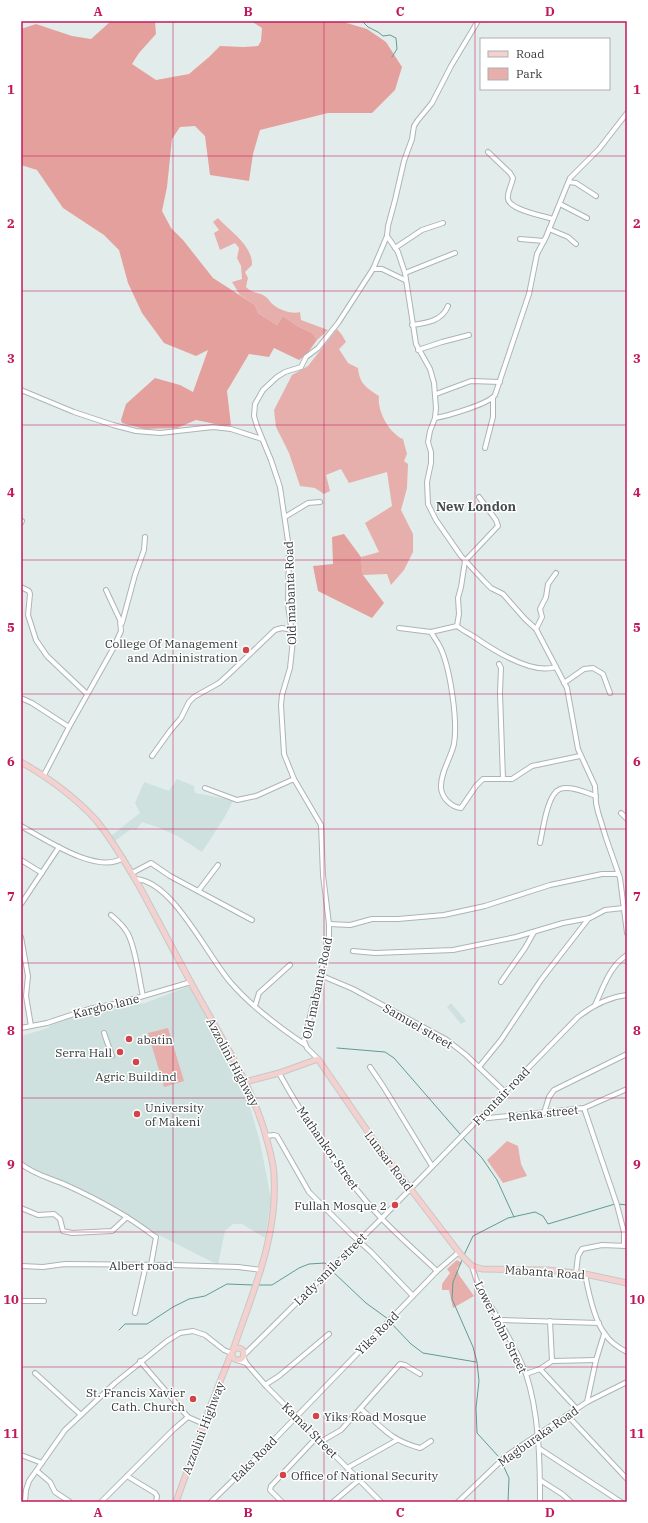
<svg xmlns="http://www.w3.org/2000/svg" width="648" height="1523" font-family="'IBM Plex Serif',serif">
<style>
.built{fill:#cee1de}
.green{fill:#e7afac}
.forest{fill:#e4a09d}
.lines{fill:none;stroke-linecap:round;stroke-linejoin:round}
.stream{stroke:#619b94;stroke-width:1}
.minor-casing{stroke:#abb5b3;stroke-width:6}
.major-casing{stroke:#c6c8c8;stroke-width:7}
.minor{stroke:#fff;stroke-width:4}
.major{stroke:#f4d0ce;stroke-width:5}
.grid{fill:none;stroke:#c2185b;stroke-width:1;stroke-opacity:0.55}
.poi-dot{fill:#d3434a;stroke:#fff;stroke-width:1.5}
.labels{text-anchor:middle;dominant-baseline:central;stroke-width:3;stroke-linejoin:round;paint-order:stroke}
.street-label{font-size:12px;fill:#353939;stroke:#fff}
.poi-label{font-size:12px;fill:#353939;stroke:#fff;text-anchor:end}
.neighbourhood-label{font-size:13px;font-weight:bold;fill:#444d4b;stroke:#fff}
.neatline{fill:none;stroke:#c2185b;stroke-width:1.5}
.grid-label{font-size:13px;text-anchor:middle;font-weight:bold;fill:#c2185b}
</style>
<rect width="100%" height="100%" fill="#e2edeb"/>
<g class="built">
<polygon points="177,779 194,786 195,793 227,799 233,801 224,818 202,852 179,837 160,828 142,822 136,830 131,829 115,841 111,836 140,813 135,803 144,782 169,791"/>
<polygon points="194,984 244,1086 260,1142 271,1199 265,1238 242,1224 233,1224 225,1231 218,1265 153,1232 104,1202 42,1176 21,1163 21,1036 48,1028 51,1024 109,1007 145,1003"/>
<polygon points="451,1003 466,1021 461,1024 447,1007"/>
</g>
<g class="green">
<path d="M218 218C230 231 253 246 252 265L245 272 248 278 246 287C253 294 259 292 266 297 269 299 271 304 275 306 282 311 292 314 300 312L301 320 328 330 317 340 312 333 297 326 283 316 277 325 258 313 255 305 240 295 232 282 242 279 241 266 237 258 239 248 235 243 220 250 214 233 219 230 213 222Z"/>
<path d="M337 329 342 335 346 342 339 349 348 363 358 368C360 385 366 387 379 396 377 411 389 433 403 439L407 454 404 461 408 464 407 488 401 510 413 534V552L404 570 391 585 387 574 363 575 361 557 379 552 365 523 392 506 387 472 349 483 341 469 326 475 330 491 324 494 315 488 300 486 289 453 276 427 274 410 292 375 308 366Z"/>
<polygon points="168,1028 184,1081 164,1087 148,1033"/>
<polygon points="507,1141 518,1146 521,1164 527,1176 503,1183 487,1160"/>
<polygon points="457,1260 462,1263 457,1268 459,1275 474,1296 453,1308 449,1290 442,1290 442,1284 450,1273 447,1269"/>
</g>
<g class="forest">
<polygon points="111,21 155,21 156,34 139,53 132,64 156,80 189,74 209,57 220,46 243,47 258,46 261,41 262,28 251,21 340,21 367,29 386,42 402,67 395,90 372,113 328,113 260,130 253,154 249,181 210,175 205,136 195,126 180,127 172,139 167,187 162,211 171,228 183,240 213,278 255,305 258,313 277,325 283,316 297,326 312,333 317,340 306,355 299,360 274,348 269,357 249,354 227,391 231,425 225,426 196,420 177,428 144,429 122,423 121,420 126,404 155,378 180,385 193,392 208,350 196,356 164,343 142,313 128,283 119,250 104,235 63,208 37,170 21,165 21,29 36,24 72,36 91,39"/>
<polygon points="344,534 361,557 363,575 384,603 372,618 318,591 313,566 333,564 332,537"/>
</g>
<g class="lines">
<g class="stream">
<polyline points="362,21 368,27 378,32 383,36 390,35 396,38 397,49 392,57"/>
<polyline points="337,1048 385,1052 394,1058 460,1134"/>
<polyline points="463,1138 482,1158 497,1180 514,1217"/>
<polyline points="618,1204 627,1205"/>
<polyline points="464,1255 473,1236 508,1218 535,1212 543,1216 548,1224 615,1204"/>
<polyline points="462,1260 453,1282 452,1299 473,1347 477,1362 479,1381 476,1408 477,1433 498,1456"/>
<polyline points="332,1271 366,1303 388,1319"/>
<polyline points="259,1285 272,1285 299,1268 309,1264 325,1263 329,1267"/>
<polyline points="390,1322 411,1344 423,1353 476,1362"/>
<polyline points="119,1330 125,1324 147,1324 173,1307 189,1299 205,1296 227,1284 253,1285"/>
<polyline points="503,1465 509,1478 508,1502"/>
</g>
<defs>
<g id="minor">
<path d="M488 152 510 173 513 178C512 185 507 191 508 199 510 210 544 216 553 219"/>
<polyline points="569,182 576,183 596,196"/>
<polyline points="560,204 587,218"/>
<polyline points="549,229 568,237 576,244"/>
<polyline points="387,236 398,252 405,273 416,344 430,369 434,383 436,408 435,418 430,431 428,442 431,452 431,463 427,482 428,504 436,520 461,556 485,582 491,588 503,594 525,619 536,629 567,688 578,749 595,786 596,803 598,812 606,838 620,878 627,933"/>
<polyline points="520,239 544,241"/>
<polyline points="395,248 422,230 443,223"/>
<polyline points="373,269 382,269 405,280"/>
<polyline points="405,273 455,253"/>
<path d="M412 325C427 323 442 321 448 306"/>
<polyline points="418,350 442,342 469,335"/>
<polyline points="21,390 74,412 113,425 136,431 160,433 213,427 231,429 262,439"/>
<polyline points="436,394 471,381 500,382"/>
<path d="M435 418C447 416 489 404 495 395L529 294 537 254 546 237 570 178 599 149 627 113"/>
<polyline points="485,448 493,417 493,398"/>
<polyline points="285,517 308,503 320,502"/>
<polyline points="21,523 22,521"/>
<polyline points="21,587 29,591 30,594 28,615 36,640 47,656 87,694"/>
<polyline points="122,623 135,575 144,550 145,537"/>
<polyline points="457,626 459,614 458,598 461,587 465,561 498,526 496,520 479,497"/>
<path d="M399 628 431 632 457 626C462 630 468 633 473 636 493 650 532 675 556 667"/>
<polyline points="536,629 542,617 540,609 546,597 548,584 556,573"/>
<path d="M431 632C433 636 437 641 439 645 450 665 458 721 454 744 451 758 440 773 441 788 442 798 451 807 461 808L476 786 483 779H512L532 766 580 756"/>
<polyline points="499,664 501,668 500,693 503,779"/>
<polyline points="564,683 584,669 593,668 603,674 610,693"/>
<polyline points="21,698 32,703 69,727"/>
<polyline points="152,756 170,731 181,718 189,702 194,697 219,683 229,674 275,630 282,628 292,630"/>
<polyline points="44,775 69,727 114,647 121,631 120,620 106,590"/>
<polyline points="205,788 237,800 256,796 294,779"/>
<polyline points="621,813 627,819"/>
<path d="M21 826C45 839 97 875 123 858"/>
<path d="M540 843C543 830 547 794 560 789 570 785 587 793 596 796"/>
<polyline points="21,860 42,873"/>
<polyline points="132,873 151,863 170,876 252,920"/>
<path d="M135 879C173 880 208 958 232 984 252 1007 279 1027 304 1044"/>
<polyline points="199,890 218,865"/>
<polyline points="21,904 59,847"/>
<path d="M111 915C118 921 124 926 128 934 136 949 139 979 143 996"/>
<polyline points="329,924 350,925 372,919 398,919 444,915 485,906 550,885 602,874 618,874"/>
<polyline points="21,937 28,976 26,996 31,1026"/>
<polyline points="353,951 375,953 453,950 516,937 563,923 590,918 605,910 623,908"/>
<polyline points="320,975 353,989 447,1040 466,1055 505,1092"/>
<polyline points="501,982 525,948 534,932"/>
<path d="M595 1005C604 986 609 967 627 955"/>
<polyline points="255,1006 259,993 290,965"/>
<polyline points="21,1028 47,1023 89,1009 123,1002 191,982"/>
<polyline points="104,1033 112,1056"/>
<polyline points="318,1059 307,1048 304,1041 329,939 329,924 323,875 321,825 294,779 284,754 281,705 282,695 290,668 293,640 288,605 289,548 280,487 271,460 257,426 254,416 255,404 263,390 277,377 285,372 301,367 306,357 318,348 338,323 373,269 387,236 388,226 395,200 404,161 412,139 414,126 418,120 432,103 451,66 478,21"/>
<polyline points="370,1067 383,1086 432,1166"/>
<polyline points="479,1067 501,1040 541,980 589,918"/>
<path d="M279 1073C305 1120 336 1166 371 1207 391 1230 415 1250 437 1271"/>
<polyline points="584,1108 617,1205 624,1232 624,1246"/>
<polyline points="544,1113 549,1097 554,1090 627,1054"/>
<polyline points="479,1119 584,1108 627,1089"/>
<polyline points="266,1136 274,1135 277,1136 309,1192 351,1234 371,1252 413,1296"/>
<path d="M21 1164C35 1175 50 1178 66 1185 97 1199 127 1215 154 1236L156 1237 151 1265"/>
<polyline points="21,1208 38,1215 54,1214 60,1219 63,1231 72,1233 112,1231 127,1217"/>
<polyline points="21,1266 43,1267 65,1264 173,1265 238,1267 261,1270"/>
<path d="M472 1266 476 1279C492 1311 514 1341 526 1374 539 1413 540 1461 540 1502"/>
<polyline points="576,1273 578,1256 582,1249 602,1245 627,1246"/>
<path d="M585 1274C588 1290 595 1322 605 1334 610 1342 619 1348 627 1352"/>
<polyline points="21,1301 44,1301"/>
<polyline points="135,1313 146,1265"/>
<polyline points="499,1320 599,1323"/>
<polyline points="550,1321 552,1361"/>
<path d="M244 1355 382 1218 578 1017C592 1006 609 997 627 995"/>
<polyline points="243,1356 246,1363 267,1387 381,1502"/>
<polyline points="237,1360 246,1363"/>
<polyline points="140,1361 188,1417 204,1424"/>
<polyline points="540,1369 577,1409"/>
<polyline points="35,1373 81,1415"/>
<polyline points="526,1374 540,1369 552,1361 596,1360"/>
<polyline points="265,1385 279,1376 329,1334"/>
<polyline points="587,1402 596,1360 604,1334"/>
<path d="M361 1409C383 1428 390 1440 420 1448L422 1447 431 1441"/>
<polyline points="567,1415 627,1479"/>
<polyline points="322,1441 341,1430 400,1364 405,1365 420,1374"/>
<polyline points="540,1449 621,1502"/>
<polyline points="21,1455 42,1463"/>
<polyline points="347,1468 397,1440"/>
<polyline points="37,1471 50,1482 55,1492 70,1502"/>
<polyline points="127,1476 155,1493 157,1496 156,1502"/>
<polyline points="540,1480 562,1494 571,1502"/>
<polyline points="25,1502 26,1490 29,1481 65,1430 115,1383 167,1341 180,1333 193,1331 205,1335 224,1350 231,1353"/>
<polyline points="101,1502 174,1429 188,1417"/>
<polyline points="211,1502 270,1444 437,1271 459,1252"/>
<polyline points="282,1502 270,1490 271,1486 317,1437"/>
<polyline points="333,1502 359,1480"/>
<polyline points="458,1502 506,1456 587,1402 627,1382"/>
</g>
<g id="major">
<path d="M21 762C49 778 74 796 96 820 114 842 128 867 142 891 158 921 174 951 190 981 218 1033 252 1083 267 1140 270 1152 274 1164 274 1176 278 1237 252 1294 233 1350"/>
<polyline points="245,1082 279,1073 318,1059 377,1145 461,1255 472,1266 482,1269 548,1270 585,1274 627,1283"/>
<circle cx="238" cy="1354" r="6"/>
<polyline points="176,1502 212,1402 231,1354"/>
</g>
</defs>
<use href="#minor" class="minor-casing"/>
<use href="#major" class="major-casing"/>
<use href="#minor" class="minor"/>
<use href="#major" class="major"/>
</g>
<path class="grid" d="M173 21V1502M324 21V1502M475 21V1502M21 156H627M21 291H627M21 425H627M21 560H627M21 694H627M21 829H627M21 963H627M21 1098H627M21 1232H627M21 1367H627"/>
<g class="poi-dot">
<circle cx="246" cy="650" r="4"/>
<circle cx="129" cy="1039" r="4"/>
<circle cx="120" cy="1052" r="4"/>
<circle cx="136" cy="1062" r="4"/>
<circle cx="137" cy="1114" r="4"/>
<circle cx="395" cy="1205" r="4"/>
<circle cx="193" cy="1399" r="4"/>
<circle cx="316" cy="1416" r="4"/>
<circle cx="283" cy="1475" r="4"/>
</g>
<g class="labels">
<g class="street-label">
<text transform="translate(290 593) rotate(-92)">Old mabanta Road</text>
<text transform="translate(317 988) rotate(-78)">Old mabanta Road</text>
<text transform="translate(106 1006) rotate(-14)">Kargbo lane</text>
<text transform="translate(418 1026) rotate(30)">Samuel street</text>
<text transform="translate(233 1062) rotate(62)">Azzolini Highway</text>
<text transform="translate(501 1096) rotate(-46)">Frontair road</text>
<text transform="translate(543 1113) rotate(-6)">Renka street</text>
<text transform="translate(328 1148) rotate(55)">Mathankor Street</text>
<text transform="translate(389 1161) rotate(53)">Lunsar Road</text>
<text x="141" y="1265">Albert road</text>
<text transform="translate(330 1269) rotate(-45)">Lady smile street</text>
<text transform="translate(545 1272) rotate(4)">Mabanta Road</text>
<text transform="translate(501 1327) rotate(63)">Lower John Street</text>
<text transform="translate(377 1333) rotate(-45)">Yiks Road</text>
<text transform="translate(203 1428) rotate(-69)">Azzolini Highway</text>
<text transform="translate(310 1430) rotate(45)">Kamal Street</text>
<text transform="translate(538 1436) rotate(-35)">Magburaka Road</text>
<text transform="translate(254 1459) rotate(-45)">Eaks Road</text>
</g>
<g class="poi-label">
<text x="238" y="643">College Of Management<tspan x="238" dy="14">and Administration</tspan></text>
<text x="137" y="1039" text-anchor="start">abatin</text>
<text x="112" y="1052">Serra Hall</text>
<text x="136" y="1076" text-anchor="middle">Agric Buildind</text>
<text x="145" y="1107" text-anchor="start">University<tspan x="145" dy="14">of Makeni</tspan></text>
<text x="387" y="1205">Fullah Mosque 2</text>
<text x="185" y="1392">St. Francis Xavier<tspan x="185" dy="14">Cath. Church</tspan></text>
<text x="324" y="1416" text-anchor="start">Yiks Road Mosque</text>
<text x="291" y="1475" text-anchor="start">Office of National Security</text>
</g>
<g class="neighbourhood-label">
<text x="476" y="506">New London</text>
</g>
</g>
<rect width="648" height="1523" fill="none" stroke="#ffffff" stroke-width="44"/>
<rect x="480" y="38" width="130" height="52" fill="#ffffff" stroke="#aeb0b0"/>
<rect x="488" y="51" width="20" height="6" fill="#f4d0ce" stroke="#aeb0b0"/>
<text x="516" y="58" font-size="12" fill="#353939">Road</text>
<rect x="488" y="68" width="20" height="12" fill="#e7afac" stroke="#aeb0b0"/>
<text x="516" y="78" font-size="12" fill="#353939">Park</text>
<rect x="22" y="22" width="604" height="1479" class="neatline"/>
<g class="grid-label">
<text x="98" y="16">A</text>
<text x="248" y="16">B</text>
<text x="400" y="16">C</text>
<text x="550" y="16">D</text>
<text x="11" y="94">1</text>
<text x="637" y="94">1</text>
<text x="11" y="228">2</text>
<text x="637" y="228">2</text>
<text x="11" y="363">3</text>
<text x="637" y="363">3</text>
<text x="11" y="497">4</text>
<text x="637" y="497">4</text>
<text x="11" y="632">5</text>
<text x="637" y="632">5</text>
<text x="11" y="766">6</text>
<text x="637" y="766">6</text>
<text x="11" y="901">7</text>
<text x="637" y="901">7</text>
<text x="11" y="1035">8</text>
<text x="637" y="1035">8</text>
<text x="11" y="1169">9</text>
<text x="637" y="1169">9</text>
<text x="11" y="1304">10</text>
<text x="637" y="1304">10</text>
<text x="11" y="1438">11</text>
<text x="637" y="1438">11</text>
<text x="98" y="1517">A</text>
<text x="248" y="1517">B</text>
<text x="400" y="1517">C</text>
<text x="550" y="1517">D</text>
</g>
</svg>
